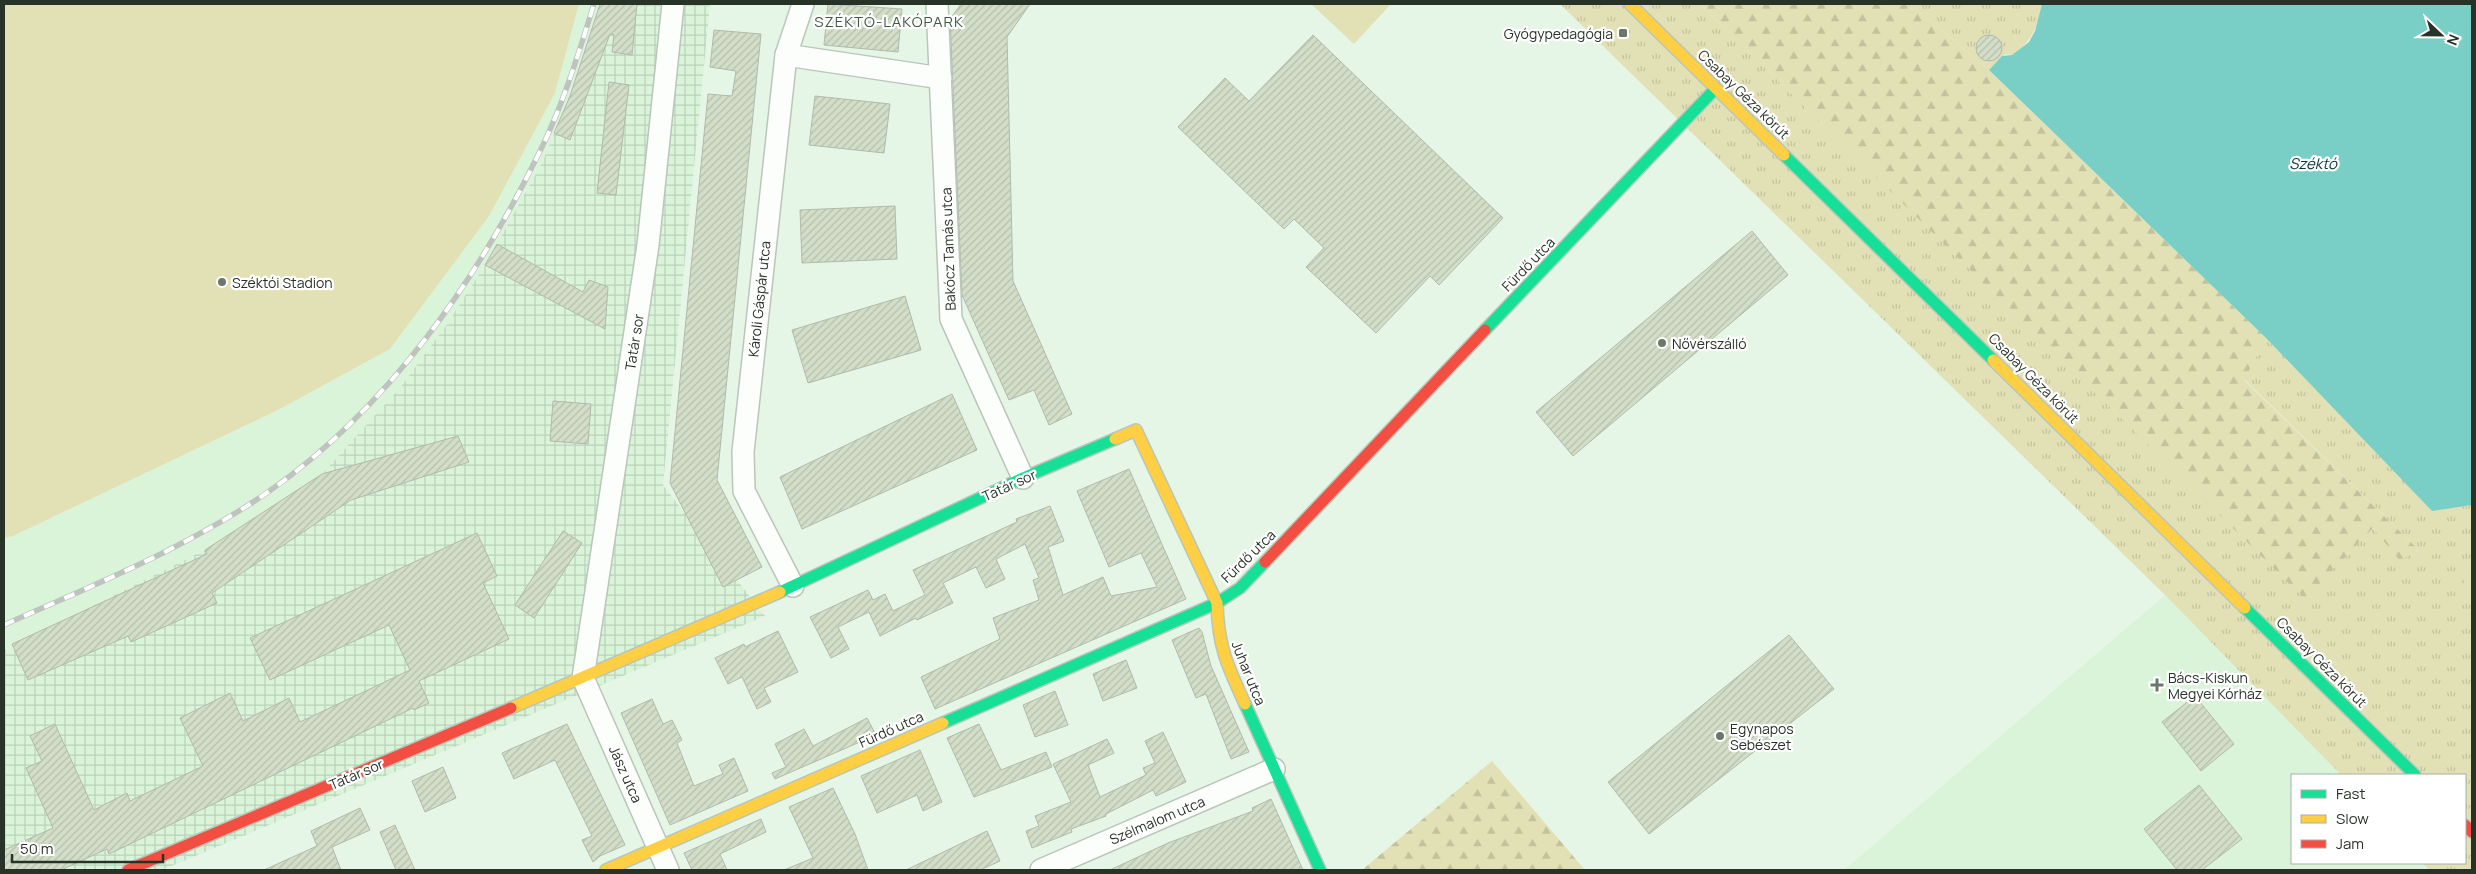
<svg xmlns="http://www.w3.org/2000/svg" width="2476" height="874" font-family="Manrope,sans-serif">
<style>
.built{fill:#daf4d9}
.industrial{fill:url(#industrial-grid)}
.grass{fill:url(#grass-tufts)}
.forest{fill:url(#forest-firs)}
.garden{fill:#e2e1b5}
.water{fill:#79cfc6}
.building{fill:url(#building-hatch);stroke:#b1baac}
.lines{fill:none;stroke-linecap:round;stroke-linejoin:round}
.street-casing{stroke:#b9c6b9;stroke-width:24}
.fast-casing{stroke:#b9c6b9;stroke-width:14}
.slow-casing{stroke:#b9c6b9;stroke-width:14}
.jam-casing{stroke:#b9c6b9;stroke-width:14}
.street{stroke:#fbfefb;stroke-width:21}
.fast{stroke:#16e098;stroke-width:11}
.slow{stroke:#ffcf43;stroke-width:11}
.jam{stroke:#f24e42;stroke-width:11}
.rail-casing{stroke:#bfc3bf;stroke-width:5.5}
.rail{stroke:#fff;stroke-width:4;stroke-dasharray:11;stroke-linecap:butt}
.poi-dot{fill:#6a776a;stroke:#fff;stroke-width:2}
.labels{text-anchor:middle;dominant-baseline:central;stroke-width:4.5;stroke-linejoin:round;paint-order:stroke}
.poi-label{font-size:14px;fill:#283328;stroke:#fff;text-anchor:start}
.street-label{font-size:14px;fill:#283328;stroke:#fff}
.neighbourhood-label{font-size:15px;letter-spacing:1px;fill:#415941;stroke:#fff}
.water-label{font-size:15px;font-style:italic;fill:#013937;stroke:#fff}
</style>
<defs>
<pattern id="industrial-grid" width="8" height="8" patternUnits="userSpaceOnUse" patternTransform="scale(1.25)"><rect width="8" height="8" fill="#daf4d9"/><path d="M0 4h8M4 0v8" fill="none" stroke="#bbd2ba"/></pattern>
<pattern id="grass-tufts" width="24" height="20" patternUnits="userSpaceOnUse" patternTransform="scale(1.25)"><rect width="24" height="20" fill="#e2e1b5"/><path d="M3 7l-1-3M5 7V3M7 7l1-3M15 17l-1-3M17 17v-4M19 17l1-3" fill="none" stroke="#c2c29c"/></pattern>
<pattern id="forest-firs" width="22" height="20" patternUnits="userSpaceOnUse" patternTransform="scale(1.25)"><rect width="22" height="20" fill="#e2e1b5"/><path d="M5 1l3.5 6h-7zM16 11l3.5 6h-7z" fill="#c2c29c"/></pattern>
<pattern id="building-hatch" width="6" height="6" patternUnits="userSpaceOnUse" patternTransform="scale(1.25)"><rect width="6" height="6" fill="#d3dec8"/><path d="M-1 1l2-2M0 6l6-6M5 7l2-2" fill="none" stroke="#b5bfac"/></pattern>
</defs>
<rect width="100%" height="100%" fill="#e6f6e6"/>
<g class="built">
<polygon points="579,4 600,4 570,96 542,163 485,265 447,324 400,388 322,474 205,550 4,650 4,538 13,536 278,410 390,349 555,93"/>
<polygon points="2165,595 2341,775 2292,775 2292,863 2423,863 2429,870 1844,870"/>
</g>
<polygon class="industrial" points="600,4 710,4 663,485 765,616 162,870 4,870 4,650 205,550 322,474 400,388 447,324 485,265 542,163 570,96"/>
<g class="grass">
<polygon points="1560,4 1700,4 2305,598 2373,528 2400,560 2419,550 2244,379 2266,338 2432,510 2472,505 2472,571 2458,591 2472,585 2472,870 2429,870 2423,863 2465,863 2465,775 2341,775 2165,595"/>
<path d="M1910 4H2042C2036 28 2034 40 2012 55L2005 54 1989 70Z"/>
</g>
<g class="forest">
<polygon points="1700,4 1910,4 1989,70 2266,338 2244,380 2419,550 2400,561 2373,528 2305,599"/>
<polygon points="2472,571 2472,585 2457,592"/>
<polygon points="1492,761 1585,870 1362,870"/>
</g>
<g class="garden">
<polygon points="4,4 579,4 555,93 489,216 390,349 278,410 13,536 4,538"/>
<polygon points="1311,4 1391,4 1354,44"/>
</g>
<polygon class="water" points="2042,4 2472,4 2472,505 2432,511 2266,338 1989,70 2002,56 2012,55 2029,42 2035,31"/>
<g class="building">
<polygon points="600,4 637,4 632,55 612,52 614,35 610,34 570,140 554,133 570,96"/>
<polygon points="828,4 902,9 898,52 824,45"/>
<polygon points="961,4 1030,4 1007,37 1013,281 1072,414 1049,425 1034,390 1009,400 962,295 950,19"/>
<polygon points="714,30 761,34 717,480 762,567 723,587 670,483 708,94 732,96 736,71 710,67"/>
<circle cx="1989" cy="48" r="13"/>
<polygon points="1313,35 1503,218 1439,285 1430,276 1376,333 1306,267 1324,248 1294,219 1284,229 1178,127 1225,78 1249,101"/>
<polygon points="609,82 629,85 616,195 597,193"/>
<polygon points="815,96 890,104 884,153 809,145"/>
<polygon points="895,206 897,259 802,263 800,210"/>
<polygon points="1752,231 1788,275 1573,456 1536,412"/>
<polygon points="497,244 583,292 589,280 608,287 605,329 485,265"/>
<polygon points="905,296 921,350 808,383 792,330"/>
<polygon points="952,394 977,450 802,529 780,477"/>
<polygon points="553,401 591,404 588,444 550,441"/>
<polygon points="458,436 469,462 351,500 212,593 217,603 131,642 128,636 28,680 12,644 207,554 205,550 322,474"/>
<polygon points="1129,469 1186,599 935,709 921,677 1000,639 993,618 1039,600 1033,580 1039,578 1025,544 996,559 1005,579 986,588 976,567 943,583 953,603 917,620 916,618 880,636 869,612 838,627 849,649 831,658 810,617 868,590 873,600 885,594 893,611 925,595 913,570 1017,522 1016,519 1050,506 1064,541 1048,547 1063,595 1103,577 1111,596 1157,587 1141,553 1109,567 1077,491"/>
<polygon points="563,531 582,543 534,618 515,605"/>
<polygon points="477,533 497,576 483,583 509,639 419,681 429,703 414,710 413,708 109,854 107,849 61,870 4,870 4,850 53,828 26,768 42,761 30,736 55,724 94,810 127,793 130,801 203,766 180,718 230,693 243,721 289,698 300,722 410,670 389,625 270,680 250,638"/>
<polygon points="1199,628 1202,632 1211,666 1249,752 1231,759 1206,694 1196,698 1172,640"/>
<polygon points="778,631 798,672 764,688 771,702 757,709 742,677 728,684 715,658 744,644 745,647"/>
<polygon points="1789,635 1834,689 1649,834 1608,782"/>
<polygon points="1126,660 1137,688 1103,701 1093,674"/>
<polygon points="1055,691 1068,725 1035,737 1023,705"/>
<polygon points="2195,696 2234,744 2201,771 2162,722"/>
<polygon points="652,699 663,724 672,720 682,740 677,743 694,786 723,774 719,765 734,758 748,791 670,825 621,713"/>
<polygon points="867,718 876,735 775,779 772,773 786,767 775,744 804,729 813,746"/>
<polygon points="567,724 625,845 600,856 593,862 582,840 592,836 555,760 514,779 502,753"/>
<polygon points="979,724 1001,770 1046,752 1052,767 974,797 947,738"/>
<polygon points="1163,732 1186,782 1156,796 1153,790 1106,814 1106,816 1071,829 1072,832 1032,848 1026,831 1039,826 1035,816 1071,802 1053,764 1107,739 1114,753 1088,765 1100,797 1146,775 1143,768 1155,763 1145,741"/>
<polygon points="920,750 942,802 923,811 917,795 877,813 861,776"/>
<polygon points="443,767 456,798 425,812 412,781"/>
<polygon points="2199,785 2242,839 2202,870 2177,870 2144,829"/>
<polygon points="833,788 855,834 868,870 784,870 813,858 789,807"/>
<polygon points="1271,799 1303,870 1110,870 1168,843 1253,811 1252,808"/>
<polygon points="360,808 370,830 332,847 341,870 264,870 317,846 311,831"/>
<polygon points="761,819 766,832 720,854 727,870 692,870 684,853"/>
<polygon points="395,825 415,870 396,870 380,832"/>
<polygon points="987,831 1000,861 980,870 906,870"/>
</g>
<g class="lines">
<defs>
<g id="street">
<polyline points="937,4 951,319 1023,478"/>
<polyline points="786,55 941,78"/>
<polyline points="793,586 744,491 743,452 786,55 803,4"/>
<polyline points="668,870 583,678 648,245 673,4"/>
<polyline points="1041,870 1274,769"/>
</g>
<g id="fast">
<polyline points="1784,155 1993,360"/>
<polyline points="1485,330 1716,88"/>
<polyline points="780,592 1023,478 1115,439"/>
<polyline points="2245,608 2415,775"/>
<polyline points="1245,704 1320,870"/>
<polyline points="943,723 1217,603 1240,588 1265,562"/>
</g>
<g id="slow">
<polyline points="1630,4 1784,155"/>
<polyline points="1993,360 2245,608"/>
<path d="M1115 439 1136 430 1217 603C1218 646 1227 665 1245 704"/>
<polyline points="511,708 780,592"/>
<polyline points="606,870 943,723"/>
</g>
<g id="jam">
<polyline points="1265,562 1485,330"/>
<polyline points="2465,825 2472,832"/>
<polyline points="128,870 511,708"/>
</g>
</defs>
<use href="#street" class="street-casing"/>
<use href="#fast" class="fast-casing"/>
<use href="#slow" class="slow-casing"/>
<use href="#jam" class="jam-casing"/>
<use href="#street" class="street"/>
<use href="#fast" class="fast"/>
<use href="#slow" class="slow"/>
<use href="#jam" class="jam"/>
<defs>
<path id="rail" d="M4 625C93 585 187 548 268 492 389 408 479 278 542 147 564 102 579 52 594 4"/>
</defs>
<use href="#rail" class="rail-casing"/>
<use href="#rail" class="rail"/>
</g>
<g class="poi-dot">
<rect x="1618" y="28" width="10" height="10" rx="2.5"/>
<circle cx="222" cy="282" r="5"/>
<circle cx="1662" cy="343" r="5"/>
<path d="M2154.5 677.5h5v5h5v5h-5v5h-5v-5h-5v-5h5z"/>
<circle cx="1720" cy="736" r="5"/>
</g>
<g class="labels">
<g class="poi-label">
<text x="1613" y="33" text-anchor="end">Gyógypedagógia</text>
<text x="232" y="282">Széktói Stadion</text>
<text x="1672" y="343">Nővérszálló</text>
<text x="2168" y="677">Bács-Kiskun<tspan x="2168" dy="16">Megyei Kórház</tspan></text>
<text x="1730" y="728">Egynapos<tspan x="1730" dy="16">Sebészet</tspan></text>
</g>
<g class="street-label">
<text transform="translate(1744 94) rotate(44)">Csabay Géza körút</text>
<text transform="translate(948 249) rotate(-92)">Bakócz Tamás utca</text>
<text transform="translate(1528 264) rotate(-46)">Fürdő utca</text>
<text transform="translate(759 299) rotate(-84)">Károli Gáspár utca</text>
<text transform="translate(634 342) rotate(-81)">Tatár sor</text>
<text transform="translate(2034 378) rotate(45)">Csabay Géza körút</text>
<text transform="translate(1009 485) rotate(-24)">Tatár sor</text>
<text transform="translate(1248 556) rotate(-44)">Fürdő utca</text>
<text transform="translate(2322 662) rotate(45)">Csabay Géza körút</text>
<text transform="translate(1249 673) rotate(68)">Juhar utca</text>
<text transform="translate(891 729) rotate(-24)">Fürdő utca</text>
<text transform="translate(356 774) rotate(-23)">Tatár sor</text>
<text transform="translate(626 774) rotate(66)">Jász utca</text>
<text transform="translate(1157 820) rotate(-23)">Szélmalom utca</text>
</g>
<g class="neighbourhood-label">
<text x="889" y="21">SZÉKTÓ-LAKÓPARK</text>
</g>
<g class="water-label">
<text x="2313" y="163">Széktó</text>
</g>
</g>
<rect width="2476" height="874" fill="none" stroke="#283328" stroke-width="10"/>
<rect x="2291" y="774" width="175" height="90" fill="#ffffff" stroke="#a9ada9"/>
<rect x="2301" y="790" width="25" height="8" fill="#16e098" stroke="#a9ada9"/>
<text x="2336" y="799" font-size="15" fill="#283328">Fast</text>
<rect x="2301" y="815" width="25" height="8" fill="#ffcf43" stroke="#a9ada9"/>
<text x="2336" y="824" font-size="15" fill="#283328">Slow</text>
<rect x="2301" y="840" width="25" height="8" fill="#f24e42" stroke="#a9ada9"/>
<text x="2336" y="849" font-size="15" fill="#283328">Jam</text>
<g transform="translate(2441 35) rotate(112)" stroke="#ffffff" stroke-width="4" paint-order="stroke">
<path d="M0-4L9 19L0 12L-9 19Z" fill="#283328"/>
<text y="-8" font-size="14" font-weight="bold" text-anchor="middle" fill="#283328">N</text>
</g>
<path d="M12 854v8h151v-8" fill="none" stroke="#283328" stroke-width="2.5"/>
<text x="20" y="854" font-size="15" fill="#283328" stroke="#ffffff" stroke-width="4" paint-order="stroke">50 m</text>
</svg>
